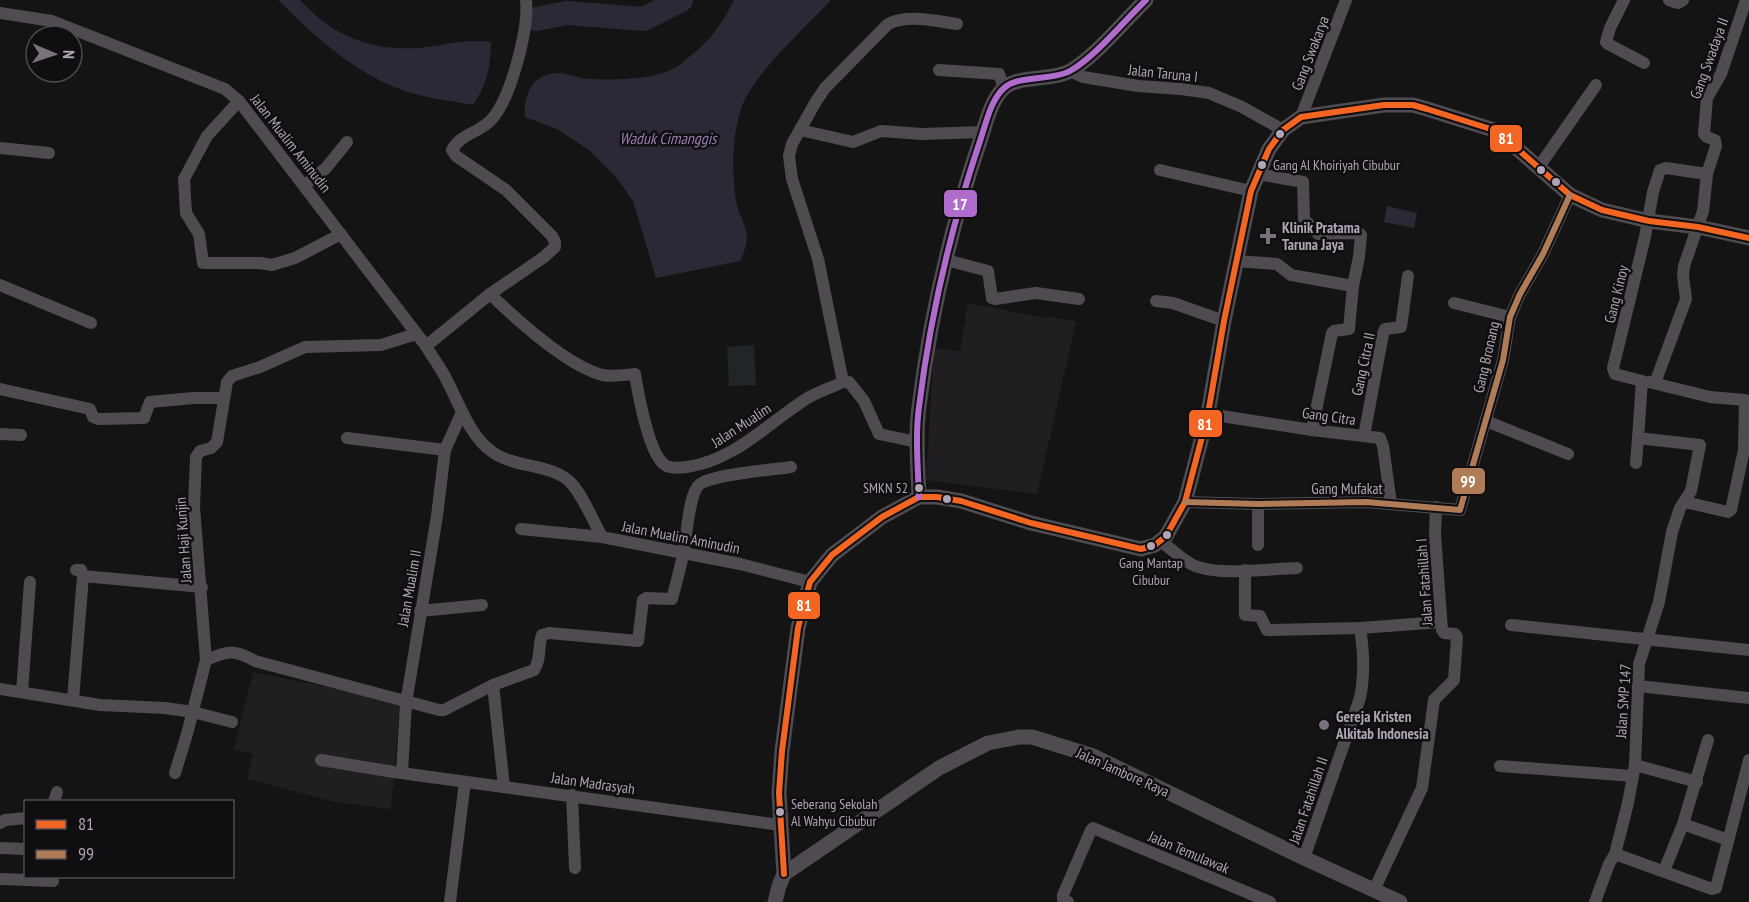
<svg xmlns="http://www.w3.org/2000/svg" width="1749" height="902" font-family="'PT Sans Narrow',sans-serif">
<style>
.built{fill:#201e20}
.green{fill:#202627}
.water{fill:#2d2835}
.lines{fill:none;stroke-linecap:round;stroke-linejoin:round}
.river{stroke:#2d2835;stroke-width:24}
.minor{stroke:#4f4b50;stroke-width:12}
.tertiary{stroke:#4f4b50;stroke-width:15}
.bus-1-casing{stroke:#100e10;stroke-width:10}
.bus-2-casing{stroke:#100e10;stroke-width:10}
.bus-3-casing{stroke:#100e10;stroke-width:10}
.bus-1{stroke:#f26522;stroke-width:6}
.bus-2{stroke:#b07c57;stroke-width:6}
.bus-3{stroke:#b06ccc;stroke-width:6}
.bus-dot{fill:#b0a5b5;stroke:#100e10;stroke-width:2}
.poi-dot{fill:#79727d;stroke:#100e10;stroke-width:2}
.labels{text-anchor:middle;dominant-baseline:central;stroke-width:5;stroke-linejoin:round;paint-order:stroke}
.bus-label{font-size:14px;fill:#b0a5b5;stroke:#100e10;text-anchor:start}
.street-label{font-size:15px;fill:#b0a5b5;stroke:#100e10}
.poi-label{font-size:15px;font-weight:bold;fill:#b0a5b5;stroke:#100e10;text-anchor:start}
.water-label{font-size:16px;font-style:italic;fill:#947db0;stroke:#100e10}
.line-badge{stroke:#100e10;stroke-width:2}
.badge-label{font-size:16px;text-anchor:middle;font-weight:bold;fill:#fff}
</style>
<rect width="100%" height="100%" fill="#141414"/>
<g class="built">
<polygon points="968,303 1045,318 1048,316 1076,322 1037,494 926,480 934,348 960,351"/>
<polygon points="253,672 400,702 391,809 335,802 247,779 253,754 234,749"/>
</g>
<polygon class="green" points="754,345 756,385 729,386 727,347"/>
<g class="water">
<path d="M278 0H300C332 35 369 51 417 48 442 46 465 38 491 42 490 68 488 83 473 105 451 101 426 98 405 91 357 75 313 35 278 0Z"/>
<path d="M734 0H831C807 26 751 76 741 109 732 138 732 166 735 195 739 224 756 229 740 261L656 278 633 201 616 177 589 150 557 129 525 117C523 95 532 74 558 73 568 73 579 79 589 79 615 80 652 80 675 68 680 65 685 60 689 57 712 39 721 25 734 0Z"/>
<polygon points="1387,206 1417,213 1414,228 1384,222"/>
</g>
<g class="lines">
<polyline class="river" points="536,19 567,13 644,19 681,0"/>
<g class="minor">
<polyline points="1624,0 1610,28 1606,42 1608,44 1644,63"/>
<polyline points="1669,0 1678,3 1683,0"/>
<path d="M0 13 52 21 225 89 239 101 426 346C431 355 438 364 443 373 458 399 467 433 491 451 513 468 548 463 569 481 582 493 593 521 602 537L740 564 810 582"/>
<polyline points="939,70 999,74 1004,88"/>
<polyline points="1070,71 1083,77 1138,86 1181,89 1209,93 1242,107 1283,130"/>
<polyline points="239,101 207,136 184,179 186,213 199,234 203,263 260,263 272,265 295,258 341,234"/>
<polyline points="1301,117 1346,0"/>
<polyline points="800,130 853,142 881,131 922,134 983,132"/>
<polyline points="0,148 49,153"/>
<polyline points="1538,168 1596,85"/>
<polyline points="1160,170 1251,191"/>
<polyline points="1258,174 1303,182 1304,219 1318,234 1359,233 1361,235 1359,257 1353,286 1349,329 1334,331 1332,333 1312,430"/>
<polyline points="305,185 326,168 347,142"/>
<polyline points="946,260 988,271 992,298 995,299 1036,293 1079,299"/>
<polyline points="1236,261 1277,264 1291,275 1353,286"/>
<polyline points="0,285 91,323"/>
<path d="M490 294C517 320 566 365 602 375 612 377 624 375 635 374 638 393 649 455 665 465 671 469 680 468 687 467 735 460 767 424 806 399 817 392 831 388 843 382"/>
<polyline points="1156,301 1173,303 1224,321"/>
<polyline points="1454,303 1510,317"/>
<path d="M426 346 490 294 544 257 555 247V242L552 236 506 190 456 156 452 150C460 134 479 133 491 120 511 99 529 28 526 0"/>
<path d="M843 382 818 259 792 179 789 156 792 144 815 103 825 88 888 24C908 14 935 21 957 24"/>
<polyline points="843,382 849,382 864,401 879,434 917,442"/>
<polyline points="1649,382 1710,397 1745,400 1744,450 1731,510 1728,512 1685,502"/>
<polyline points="1655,383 1686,299 1683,275 1684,266 1703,211 1707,174 1716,146 1715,140 1707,137 1704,134 1707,98 1721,74 1746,0"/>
<polyline points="0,389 90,409 93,417 98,419 144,418 150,402 193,398 224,398"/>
<polyline points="1208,414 1312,430 1380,438 1383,446 1391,503"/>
<polyline points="1486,421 1568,454"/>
<polyline points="0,434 21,435"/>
<polyline points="1364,436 1383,334 1385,329 1401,327 1408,276"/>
<polyline points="347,438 445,450"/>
<polyline points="1636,463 1638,438"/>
<polyline points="1185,502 1258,504 1366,502 1460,510 1503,360 1510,317 1520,294 1543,254 1570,195"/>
<polyline points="521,529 602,537"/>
<path d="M1161 541C1171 549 1180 558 1191 564 1215 577 1268 569 1297 568"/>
<polyline points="1258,545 1258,504"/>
<polyline points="76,570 81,570 83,576 202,587"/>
<polyline points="1245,570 1245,615 1260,616 1267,630 1360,628 1441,622"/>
<polyline points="420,611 482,605"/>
<polyline points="1511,625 1749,650"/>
<path d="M206 660C227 651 234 649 255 661L439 710H444L493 685 534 670C541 661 538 646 542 635L549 633 638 641 643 600 646 598 672 599C676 584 680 569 683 555 687 539 688 493 700 484 716 474 771 470 791 467"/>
<polyline points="493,685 504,787"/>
<polyline points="1638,686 1749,698"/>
<polyline points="0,689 100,705 165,708 193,712 232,722"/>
<polyline points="22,692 30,582"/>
<polyline points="73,700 83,576"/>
<polyline points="321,760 394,772 780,825"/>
<polyline points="1635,765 1697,782"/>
<polyline points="1500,766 1633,776"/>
<polyline points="402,772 406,703 437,516 445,450 462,412"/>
<polyline points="175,773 187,734 206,660 194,507 196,457 200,451 211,448 217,442 227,382 232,376 260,367 305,347 381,345 416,334"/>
<polyline points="572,795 575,868"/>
<polyline points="54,802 57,792"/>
<polyline points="0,823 5,820 26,818"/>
<polyline points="1683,824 1728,840"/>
<polyline points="0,848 26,849"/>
<polyline points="1615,854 1712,889 1716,888 1749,760"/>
<path d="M1304 858 1360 698C1365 674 1364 653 1360 628"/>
<polyline points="1664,871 1683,824 1708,740"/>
<polyline points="0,879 53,881"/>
<polyline points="1374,890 1422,788 1434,700 1454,680 1457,637 1455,634 1444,633 1442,630 1435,535 1436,507"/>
<polyline points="450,902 465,782"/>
<polyline points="1068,902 1063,899 1063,895 1091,830 1093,828 1270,902"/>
<polyline points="1595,902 1609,864 1615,854 1628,803 1635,765 1639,664 1659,602 1672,532 1680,508 1691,491 1700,445 1638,438 1642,381 1615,374 1613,368 1645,237 1653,192 1660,170 1666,168 1707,174"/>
</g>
<g class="tertiary">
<path d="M919 497C918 467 915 436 919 407 930 317 951 227 980 141 986 124 990 101 1004 88 1018 75 1052 81 1070 71 1095 57 1124 21 1146 0"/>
<polyline points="784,874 779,793 782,751 798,628 810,582 832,555 882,517 919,497 937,497 961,501 1031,523 1141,549 1155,545 1166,536 1185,502 1208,414 1224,321 1251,191 1269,149 1283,130 1301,117 1384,105 1413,105 1427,109 1497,131 1570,195 1602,210 1649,221 1698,227 1749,238"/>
<polyline points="775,902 779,886 784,874 939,768 988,743 1019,737 1032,737 1093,756 1304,858 1400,902"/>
</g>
<defs>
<polyline id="bus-1" points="784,874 779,793 782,751 798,628 810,582 832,555 882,517 919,497 937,497 961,501 1031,523 1141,549 1155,545 1166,536 1185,502 1208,414 1224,321 1251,191 1269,149 1283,130 1301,117 1384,105 1413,105 1427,109 1497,131 1570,195 1602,210 1649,221 1698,227 1749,238"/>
<polyline id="bus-2" points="1185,502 1258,504 1366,502 1460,510 1503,360 1510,317 1520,294 1543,254 1570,195"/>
<path id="bus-3" d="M919 497C918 467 915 436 919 407 930 317 951 227 980 141 986 124 990 101 1004 88 1018 75 1052 81 1070 71 1095 57 1124 21 1146 0"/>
</defs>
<use href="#bus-1" class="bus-1-casing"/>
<use href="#bus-2" class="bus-2-casing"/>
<use href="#bus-3" class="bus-3-casing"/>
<use href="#bus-1" class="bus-1"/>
<use href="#bus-2" class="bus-2"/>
<use href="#bus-3" class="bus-3"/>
</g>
<g class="bus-dot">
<circle cx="1280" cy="134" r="5"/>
<circle cx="1262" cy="165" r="5"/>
<circle cx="1541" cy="170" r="5"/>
<circle cx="1556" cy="182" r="5"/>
<circle cx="919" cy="488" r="5"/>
<circle cx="947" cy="499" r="5"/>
<circle cx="1167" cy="535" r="5"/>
<circle cx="1151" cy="546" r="5"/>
<circle cx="780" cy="812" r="5"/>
</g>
<g class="poi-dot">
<path d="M1265 227h6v6h6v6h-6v6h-6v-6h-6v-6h6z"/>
<circle cx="1324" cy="725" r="6"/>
</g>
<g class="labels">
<g class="bus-label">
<text x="1273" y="165">Gang Al Khoiriyah Cibubur</text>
<text x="908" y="488" text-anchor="end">SMKN 52</text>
<text x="1151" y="563" text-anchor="middle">Gang Mantap<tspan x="1151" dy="17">Cibubur</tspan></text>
<text x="791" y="804">Seberang Sekolah<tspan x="791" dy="17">Al Wahyu Cibubur</tspan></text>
</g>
<g class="street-label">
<text transform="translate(1310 53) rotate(-69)">Gang Swakarya</text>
<text transform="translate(1709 58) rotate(-70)">Gang Swadaya II</text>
<text transform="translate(1163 73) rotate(6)">Jalan Taruna I</text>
<text transform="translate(291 143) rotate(52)">Jalan Mualim Aminudin</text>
<text transform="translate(1616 294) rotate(-76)">Gang Kinoy</text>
<text transform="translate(1486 357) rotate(-77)">Gang Bronang</text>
<text transform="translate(1363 364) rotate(-78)">Gang Citra II</text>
<text transform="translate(1329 416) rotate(8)">Gang Citra</text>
<text transform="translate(741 425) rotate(-33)">Jalan Mualim</text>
<text x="1347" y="488">Gang Mufakat</text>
<text transform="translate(681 537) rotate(11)">Jalan Mualim Aminudin</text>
<text transform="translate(183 540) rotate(-94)">Jalan Haji Kunjin</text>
<text transform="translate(1424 582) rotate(-94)">Jalan Fatahillah I</text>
<text transform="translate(409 588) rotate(-80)">Jalan Mualim II</text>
<text transform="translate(1623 701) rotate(-86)">Jalan SMP 147</text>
<text transform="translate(1123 772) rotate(24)">Jalan Jambore Raya</text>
<text transform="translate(593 783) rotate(8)">Jalan Madrasyah</text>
<text transform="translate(1308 800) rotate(-71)">Jalan Fatahillah II</text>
<text transform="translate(1189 852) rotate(23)">Jalan Temulawak</text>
</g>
<g class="poi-label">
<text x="1282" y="227">Klinik Pratama<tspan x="1282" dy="17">Taruna Jaya</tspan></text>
<text x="1336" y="716">Gereja Kristen<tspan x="1336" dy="17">Alkitab Indonesia</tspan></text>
</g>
<g class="water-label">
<text x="668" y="138">Waduk Cimanggis</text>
</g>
</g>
<g class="line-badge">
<rect x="1489" y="124" width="34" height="29" rx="6" fill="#f26522"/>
<rect x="943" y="189" width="35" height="29" rx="6" fill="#b06ccc"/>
<rect x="1188" y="409" width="35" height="29" rx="6" fill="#f26522"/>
<rect x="1451" y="467" width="35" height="28" rx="6" fill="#b07c57"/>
<rect x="787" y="591" width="34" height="29" rx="6" fill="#f26522"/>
</g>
<g class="badge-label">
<text x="1506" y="144">81</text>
<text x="960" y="210">17</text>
<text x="1205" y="430">81</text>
<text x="1468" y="487">99</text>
<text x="804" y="611">81</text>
</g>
<rect x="24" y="800" width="210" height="78" fill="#100e10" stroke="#504a52" stroke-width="1.5"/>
<rect x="36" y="820" width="30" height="9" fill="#f26522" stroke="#504a52" stroke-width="1.5"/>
<text x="78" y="830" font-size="18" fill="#b0a5b5">81</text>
<rect x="36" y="850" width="30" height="9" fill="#b07c57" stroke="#504a52" stroke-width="1.5"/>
<text x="78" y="860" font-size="18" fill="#b0a5b5">99</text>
<g transform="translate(54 54) rotate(92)"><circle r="28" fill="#100e10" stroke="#504a52" stroke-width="1.5"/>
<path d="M0-4.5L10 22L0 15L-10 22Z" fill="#79727d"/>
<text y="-9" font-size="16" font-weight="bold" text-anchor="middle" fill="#b0a5b5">N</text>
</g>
</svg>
